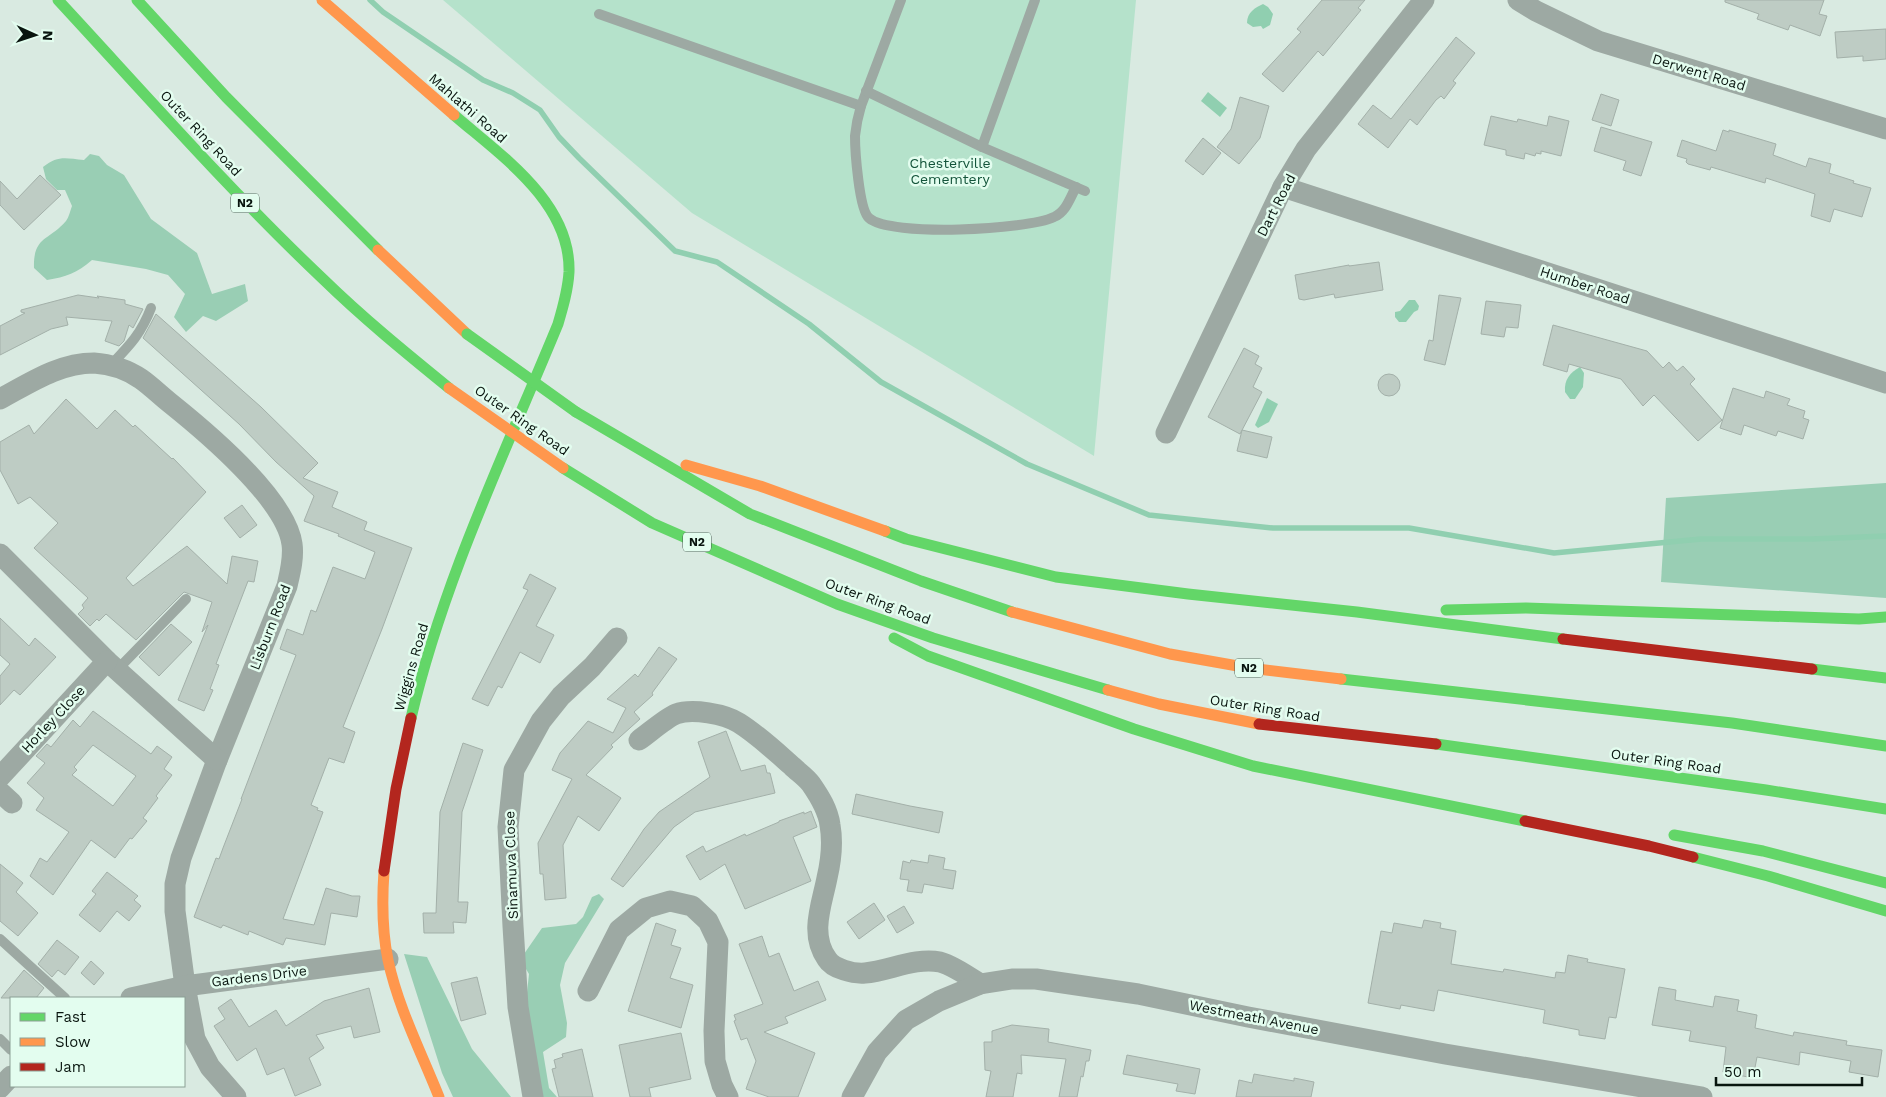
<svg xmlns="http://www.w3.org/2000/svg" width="1886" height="1097" font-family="'Work Sans',sans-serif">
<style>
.green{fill:#b5e2cb}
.forest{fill:#99ceb4}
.water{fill:#90cfb0}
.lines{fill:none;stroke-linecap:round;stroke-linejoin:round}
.stream{stroke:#90cfb0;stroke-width:5.5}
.building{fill:#beccc4;stroke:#a3b0a9;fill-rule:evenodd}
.lane{stroke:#9da9a3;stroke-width:10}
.street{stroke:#9da9a3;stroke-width:21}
.fast{stroke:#63d668;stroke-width:11}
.slow{stroke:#ff974d;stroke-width:11}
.jam{stroke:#b3261e;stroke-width:11}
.fast-bridge{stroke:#63d668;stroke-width:11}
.slow-bridge{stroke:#ff974d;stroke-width:11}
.labels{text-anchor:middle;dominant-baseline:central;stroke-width:5;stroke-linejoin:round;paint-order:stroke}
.shield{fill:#e3fdef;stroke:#4a5b52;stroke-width:1}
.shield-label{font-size:12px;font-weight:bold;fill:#09150f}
.street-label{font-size:14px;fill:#09150f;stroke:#e3fdef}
.park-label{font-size:14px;fill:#13543a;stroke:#e3fdef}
</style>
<rect width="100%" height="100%" fill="#d9eae1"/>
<polygon class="green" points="443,0 1136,0 1094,456 692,213"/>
<g class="forest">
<path d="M90 154 99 156 107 165 124 175 151 219 197 253 212 294 245 284 248 301 216 321 203 316 186 332 174 317 185 294 168 275 146 269 92 260C77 273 66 277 47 280L34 268C33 236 49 241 66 221 69 217 70 211 72 206L65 190H57L46 179 43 167C58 155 65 158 84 160Z"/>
<polygon points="1886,483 1886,598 1661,582 1666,498"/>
<polygon points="599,894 604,899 565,963 560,985 567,1023 566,1037 543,1052 549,1088 557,1097 543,1097 526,1002 529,974 523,964 524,954 542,928 576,924 583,917 592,897"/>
<polygon points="404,954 427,957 472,1049 511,1097 453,1097 442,1073"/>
</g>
<g class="water">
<path d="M1263 4 1268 7 1273 14 1270 25 1263 29 1261 26 1253 27 1247 23C1247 12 1255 8 1263 4Z"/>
<polygon points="1208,92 1227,108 1220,117 1201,101"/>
<polygon points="1409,300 1415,300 1419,306 1418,310 1414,312 1406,322 1399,322 1395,317 1395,312 1400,311"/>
<path d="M1580 367 1584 373 1583 387 1575 399H1570L1565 392C1564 379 1570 373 1580 367Z"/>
<polygon points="1267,398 1278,404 1269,422 1258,428 1255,425"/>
</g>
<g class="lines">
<polyline class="stream" points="370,0 383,12 483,80 513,93 540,110 559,137 579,158 675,251 717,262 809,324 881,382 1027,464 1149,515 1273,528 1409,528 1554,553 1701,539 1812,539 1886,536"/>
</g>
<g class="building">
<polygon points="1322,0 1365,0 1358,8 1361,10 1323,56 1318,51 1283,92 1262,74 1301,32 1297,29"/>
<polygon points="1725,0 1824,0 1819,14 1827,16 1820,36 1790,25 1788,30 1757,19 1759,14 1725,2"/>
<polygon points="1886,29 1886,59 1863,61 1863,56 1837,58 1835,32"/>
<polygon points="1456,37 1475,53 1453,81 1456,83 1444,99 1441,96 1436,100 1417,125 1410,119 1388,148 1358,124 1373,105 1391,119"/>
<polygon points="1601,94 1619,100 1611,126 1592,120"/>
<polygon points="1240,97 1269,106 1260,138 1239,164 1217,147 1231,129"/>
<polygon points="1491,116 1517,122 1518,119 1547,126 1549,116 1569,121 1561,156 1541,151 1541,154 1536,153 1535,156 1525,153 1524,159 1506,155 1506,150 1484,145"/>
<polygon points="1601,127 1652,142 1641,176 1623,170 1626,161 1594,151"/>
<polygon points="1723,130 1729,132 1729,130 1776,144 1773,155 1806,167 1809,158 1831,164 1829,173 1854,181 1853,183 1871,188 1862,217 1834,209 1830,222 1811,216 1815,194 1766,178 1765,183 1711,167 1710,170 1688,164 1686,162 1687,159 1677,156 1682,140 1716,151"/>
<polygon points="1203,138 1221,153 1203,175 1185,161"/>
<polygon points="40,175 61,195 24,230 0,205 0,181 17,199"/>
<polygon points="1379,262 1383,290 1335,298 1334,294 1304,300 1299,299 1295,275 1349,265 1349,266"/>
<polygon points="78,295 99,298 97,296 125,300 125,304 143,309 133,328 129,325 124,341 119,346 105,341 112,321 66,317 68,325 51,329 0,355 0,326 25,313 21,312 21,310"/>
<polygon points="1439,295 1461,298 1445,365 1424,360 1429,340 1433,341"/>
<polygon points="1486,301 1521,305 1518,328 1506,327 1504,337 1481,334"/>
<polygon points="156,314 261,407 318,463 303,478 338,492 332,507 367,522 364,530 412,548 382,629 343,727 355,732 344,763 329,758 311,805 318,808 317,810 323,812 283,919 314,925 326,888 352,896 360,896 357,917 331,913 325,945 286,938 283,945 249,931 248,935 223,925 221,928 194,917 216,858 219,859 223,848 242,799 241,799 296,655 280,649 287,629 303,635 311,610 316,612 333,567 365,579 375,552 338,536 339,534 304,521 314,496 276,462 239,424 143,338"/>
<polygon points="1553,325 1647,351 1663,368 1669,362 1677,371 1683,366 1695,379 1690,384 1722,420 1698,441 1654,395 1643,406 1621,379 1569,364 1567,372 1543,365"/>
<polygon points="1244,348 1259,356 1255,364 1262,368 1253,387 1262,392 1240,434 1208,417"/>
<circle cx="1389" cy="385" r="11"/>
<polygon points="1733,388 1764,398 1766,391 1790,399 1787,405 1805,411 1803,418 1809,420 1803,439 1778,431 1776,436 1744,425 1741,435 1720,428"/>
<polygon points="66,399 97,429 115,410 133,427 135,425 172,459 173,458 206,492 126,578 133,586 187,546 227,584 232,556 258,561 254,582 248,581 216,664 219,665 210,689 213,690 204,711 178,700 208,625 202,632 212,602 184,592 136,640 106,614 99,621 97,619 90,626 78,614 84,608 82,605 88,598 34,548 58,523 30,497 18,504 0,470 0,442 29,425 34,434"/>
<polygon points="1242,430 1272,437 1267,458 1237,451"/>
<polygon points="242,505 257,525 240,538 224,518"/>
<polygon points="530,574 556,588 536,626 554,635 540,663 520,652 502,688 498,686 488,706 472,699 528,590 523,588"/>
<polygon points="0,618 29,646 35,638 56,657 20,695 14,690 0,705 0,676 10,664 0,655"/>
<polygon points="171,624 192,642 159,676 139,657"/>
<polygon points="659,647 677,659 652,693 653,695 634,712 640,719 611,745 613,747 586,775 621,798 599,831 578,816 563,845 566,898 545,900 543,874 540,874 538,843 572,779 552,770 560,753 588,721 613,733 626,708 607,699 635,674 638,677"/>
<path d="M93 711 151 754 157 746 172 757 164 769 172 775 156 796 158 798 143 818 147 821 132 839 130 838 115 858 91 840 53 895 30 876 40 858 47 862 69 832 36 810 44 798 27 783 45 763 36 756 47 744 51 747 73 720 80 727ZM93 745 136 776 113 806 72 775 77 770 74 767Z"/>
<polygon points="726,731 741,771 765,765 767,773 770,773 775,793 695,812 674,827 623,887 611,879 644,829 659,812 710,777 698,742"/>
<polygon points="463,743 483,750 462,812 458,902 468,902 466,923 453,922 454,933 424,933 423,913 436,913 440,812"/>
<polygon points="856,794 910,806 943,812 939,833 852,814"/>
<polygon points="811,811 817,827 793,837 811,881 745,909 725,864 700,880 686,856 703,846 706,852 745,834 746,836 779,822 779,821 804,812 804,814"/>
<polygon points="929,855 945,858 943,869 956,871 953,889 924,884 922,893 907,891 909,880 900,879 903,861 910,863 911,860 928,863"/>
<polygon points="0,864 23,883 16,892 38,913 18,936 0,921"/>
<polygon points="107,872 138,896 134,900 141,906 129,921 117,911 100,932 79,915 96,894 92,891"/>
<polygon points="874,903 885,920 859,939 847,922"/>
<polygon points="904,906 914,923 897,933 887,916"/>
<polygon points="1424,920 1441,923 1440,928 1456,931 1451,964 1503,972 1504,969 1555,978 1556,972 1565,973 1568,955 1588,959 1587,962 1625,969 1616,1018 1609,1017 1605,1039 1579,1035 1579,1030 1543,1023 1545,1010 1438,990 1434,1011 1401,1005 1400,1009 1368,1003 1381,931 1392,933 1394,923 1422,928"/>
<polygon points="656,923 676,930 671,945 681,948 670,978 693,985 681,1028 628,1011"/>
<polygon points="762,936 769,957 779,953 794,991 818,981 826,1000 785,1017 788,1023 764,1032 815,1053 798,1097 769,1097 746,1089 756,1061 747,1038 741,1040 734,1021 736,1020 734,1015 763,1004 739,944"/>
<polygon points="57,940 79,957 65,975 58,970 52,977 38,964"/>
<polygon points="91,961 104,973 94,985 81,973"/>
<polygon points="24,970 44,988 36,998 1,998"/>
<polygon points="477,977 486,1014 461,1021 451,983"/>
<polygon points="1659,987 1676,990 1675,1000 1713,1007 1715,996 1739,1000 1737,1011 1757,1015 1755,1028 1793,1036 1794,1032 1847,1041 1846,1045 1882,1050 1878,1077 1849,1072 1851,1061 1800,1052 1799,1065 1757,1057 1753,1078 1723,1072 1726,1047 1689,1041 1691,1031 1652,1025"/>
<polygon points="369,988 380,1032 354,1038 351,1026 316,1035 324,1048 309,1058 321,1085 295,1096 284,1068 267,1075 256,1048 237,1061 214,1026 225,1019 218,1008 231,999 249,1027 276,1010 286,1026 324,1001"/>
<polygon points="1012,1025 1049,1029 1048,1042 1091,1050 1089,1061 1086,1061 1083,1077 1081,1076 1077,1097 1059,1097 1066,1059 1021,1055 1022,1074 1017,1073 1013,1097 986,1097 991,1071 985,1070 984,1042 992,1042 992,1031"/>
<polygon points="681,1033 691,1079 649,1088 651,1097 630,1097 619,1045"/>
<polygon points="582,1049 593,1097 559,1097 552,1069 556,1068 554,1060 563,1057 562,1054"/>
<polygon points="1127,1055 1200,1069 1195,1094 1176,1091 1178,1084 1123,1074"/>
<polygon points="1254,1074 1294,1081 1294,1078 1314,1082 1311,1097 1236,1097 1239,1080 1252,1083"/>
</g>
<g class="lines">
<g class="lane">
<polyline points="599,14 861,106 901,0"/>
<polyline points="866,91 982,147 1085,191"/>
<path d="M861 106C858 116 856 126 855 136 855 150 859 210 869 218 890 237 1027 230 1054 217 1066 212 1070 198 1076 187"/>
<polyline points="982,147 1035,0"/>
<path d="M110 366C130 345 141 334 151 308"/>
<polyline points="117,670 186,599"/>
<polyline points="0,939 65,998"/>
<polyline points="0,1039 11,1050"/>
</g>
<g class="street">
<polyline points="1518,0 1536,11 1598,41 1886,129"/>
<polyline points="1283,187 1886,383"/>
<path d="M0 399C30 383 59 363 94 363 110 364 128 370 141 379 151 386 160 395 170 403 205 431 286 499 292 544 294 558 290 573 287 586L217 760 181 858 175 884V911L185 986 195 1039 210 1067 236 1097"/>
<polyline points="1166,433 1283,187 1306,149 1424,0"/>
<polyline points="0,554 107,661 217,760"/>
<path d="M639 740C649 733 666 718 676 714 692 708 725 714 739 723 758 735 775 751 792 766 798 772 806 777 811 784 820 797 828 810 830 825 833 842 831 861 827 878 822 904 809 934 827 959 833 969 854 974 865 973 889 971 915 957 940 962 954 966 968 976 980 984"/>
<polyline points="0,777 107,661"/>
<polyline points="0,792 12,803"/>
<polyline points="588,991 619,930 646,908 670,901 692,906 708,921 718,942 714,1031 715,1061 722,1085 728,1097"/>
<polyline points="131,998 185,986 388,959"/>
<polyline points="0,1088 11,1076"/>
<polyline points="533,1097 518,1007 513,926 508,827 514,770 541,721 561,696 592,667 617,638"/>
<polyline points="852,1097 877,1052 906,1020 939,1001 980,984 1012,979 1036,979 1138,994 1248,1017 1445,1054 1702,1097"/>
</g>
<g class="fast">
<path d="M58 0C145 94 230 191 323 279 363 318 406 353 449 388"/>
<polyline points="137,0 226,97 378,250"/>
<polyline points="576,412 750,514 921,581 1012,612"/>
<polyline points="563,468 652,523 837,604 933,638 1108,690"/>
<polyline points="885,531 906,539 1056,577 1188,594 1357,612 1563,639"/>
<polyline points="1446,610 1526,608 1859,619 1886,617"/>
<polyline points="894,638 928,656 1134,729 1253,766 1525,821"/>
<polyline points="1812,669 1886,678"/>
<polyline points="1341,679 1732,723 1886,746"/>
<path d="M411 718C443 581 505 453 558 324 563 307 568 290 569 272 571 202 500 155 454 115"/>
<polyline points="1436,744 1766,790 1886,809"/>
<polyline points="1674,835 1763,851 1886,883"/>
<polyline points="1693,857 1768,876 1886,911"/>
</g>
<g class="slow">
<polyline points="322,0 454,115"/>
<polyline points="378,250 467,334"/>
<polyline points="686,465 760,486 885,531"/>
<polyline points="1012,612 1170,654 1249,668 1341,679"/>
<polyline points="1108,690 1159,704 1259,724"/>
<path d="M384 871C382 900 382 931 388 960 398 1007 421 1052 439 1097"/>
</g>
<g class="jam">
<polyline points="1563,639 1812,669"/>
<polyline points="1259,724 1436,744"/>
<polyline points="1525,821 1649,846 1693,857"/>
<polyline points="384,871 396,789 411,718"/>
</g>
<polyline class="fast-bridge" points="467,334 576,412"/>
<polyline class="slow-bridge" points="449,388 563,468"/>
</g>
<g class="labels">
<g class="shield">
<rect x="231" y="193.5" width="28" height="19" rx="4"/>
<rect x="683" y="532.5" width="28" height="19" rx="4"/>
<rect x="1235" y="658.5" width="28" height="19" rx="4"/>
</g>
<g class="shield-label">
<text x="245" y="203">N2</text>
<text x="697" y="542">N2</text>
<text x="1249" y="668">N2</text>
</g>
<g class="street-label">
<text transform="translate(1699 72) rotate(17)">Derwent Road</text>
<text transform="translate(468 108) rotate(41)">Mahlathi Road</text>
<text transform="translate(201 133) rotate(47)">Outer Ring Road</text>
<text transform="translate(1276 205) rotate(-63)">Dart Road</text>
<text transform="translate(1585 285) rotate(18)">Humber Road</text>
<text transform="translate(522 420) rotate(35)">Outer Ring Road</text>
<text transform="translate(878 601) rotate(20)">Outer Ring Road</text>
<text transform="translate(270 627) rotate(-69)">Lisburn Road</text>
<text transform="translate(411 667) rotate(-74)">Wiggins Road</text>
<text transform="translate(1265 708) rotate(9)">Outer Ring Road</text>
<text transform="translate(53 719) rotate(-47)">Horley Close</text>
<text transform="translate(1666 761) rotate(8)">Outer Ring Road</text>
<text transform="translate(511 865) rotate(-92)">Sinamuva Close</text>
<text transform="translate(259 976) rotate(-7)">Gardens Drive</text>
<text transform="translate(1254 1017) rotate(11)">Westmeath Avenue</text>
</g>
<g class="park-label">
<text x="950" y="163">Chesterville<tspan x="950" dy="16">Cememtery</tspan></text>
</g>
</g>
<rect x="10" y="997" width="175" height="90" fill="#e3fdef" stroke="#8ca095"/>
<rect x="20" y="1013" width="25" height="8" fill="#63d668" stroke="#8ca095"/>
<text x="55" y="1022" font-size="15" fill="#09150f">Fast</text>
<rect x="20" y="1038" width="25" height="8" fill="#ff974d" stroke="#8ca095"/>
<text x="55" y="1047" font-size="15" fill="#09150f">Slow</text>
<rect x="20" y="1063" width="25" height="8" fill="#b3261e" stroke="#8ca095"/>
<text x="55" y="1072" font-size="15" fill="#09150f">Jam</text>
<g transform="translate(35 35) rotate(93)" stroke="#e3fdef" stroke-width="4" paint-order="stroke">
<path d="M0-4L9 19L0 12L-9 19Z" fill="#09150f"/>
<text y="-8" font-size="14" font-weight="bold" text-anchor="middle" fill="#09150f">N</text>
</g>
<path d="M1716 1077v8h146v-8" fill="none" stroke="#09150f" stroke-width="2.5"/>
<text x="1724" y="1077" font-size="15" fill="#09150f" stroke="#e3fdef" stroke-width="4" paint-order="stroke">50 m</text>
</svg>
